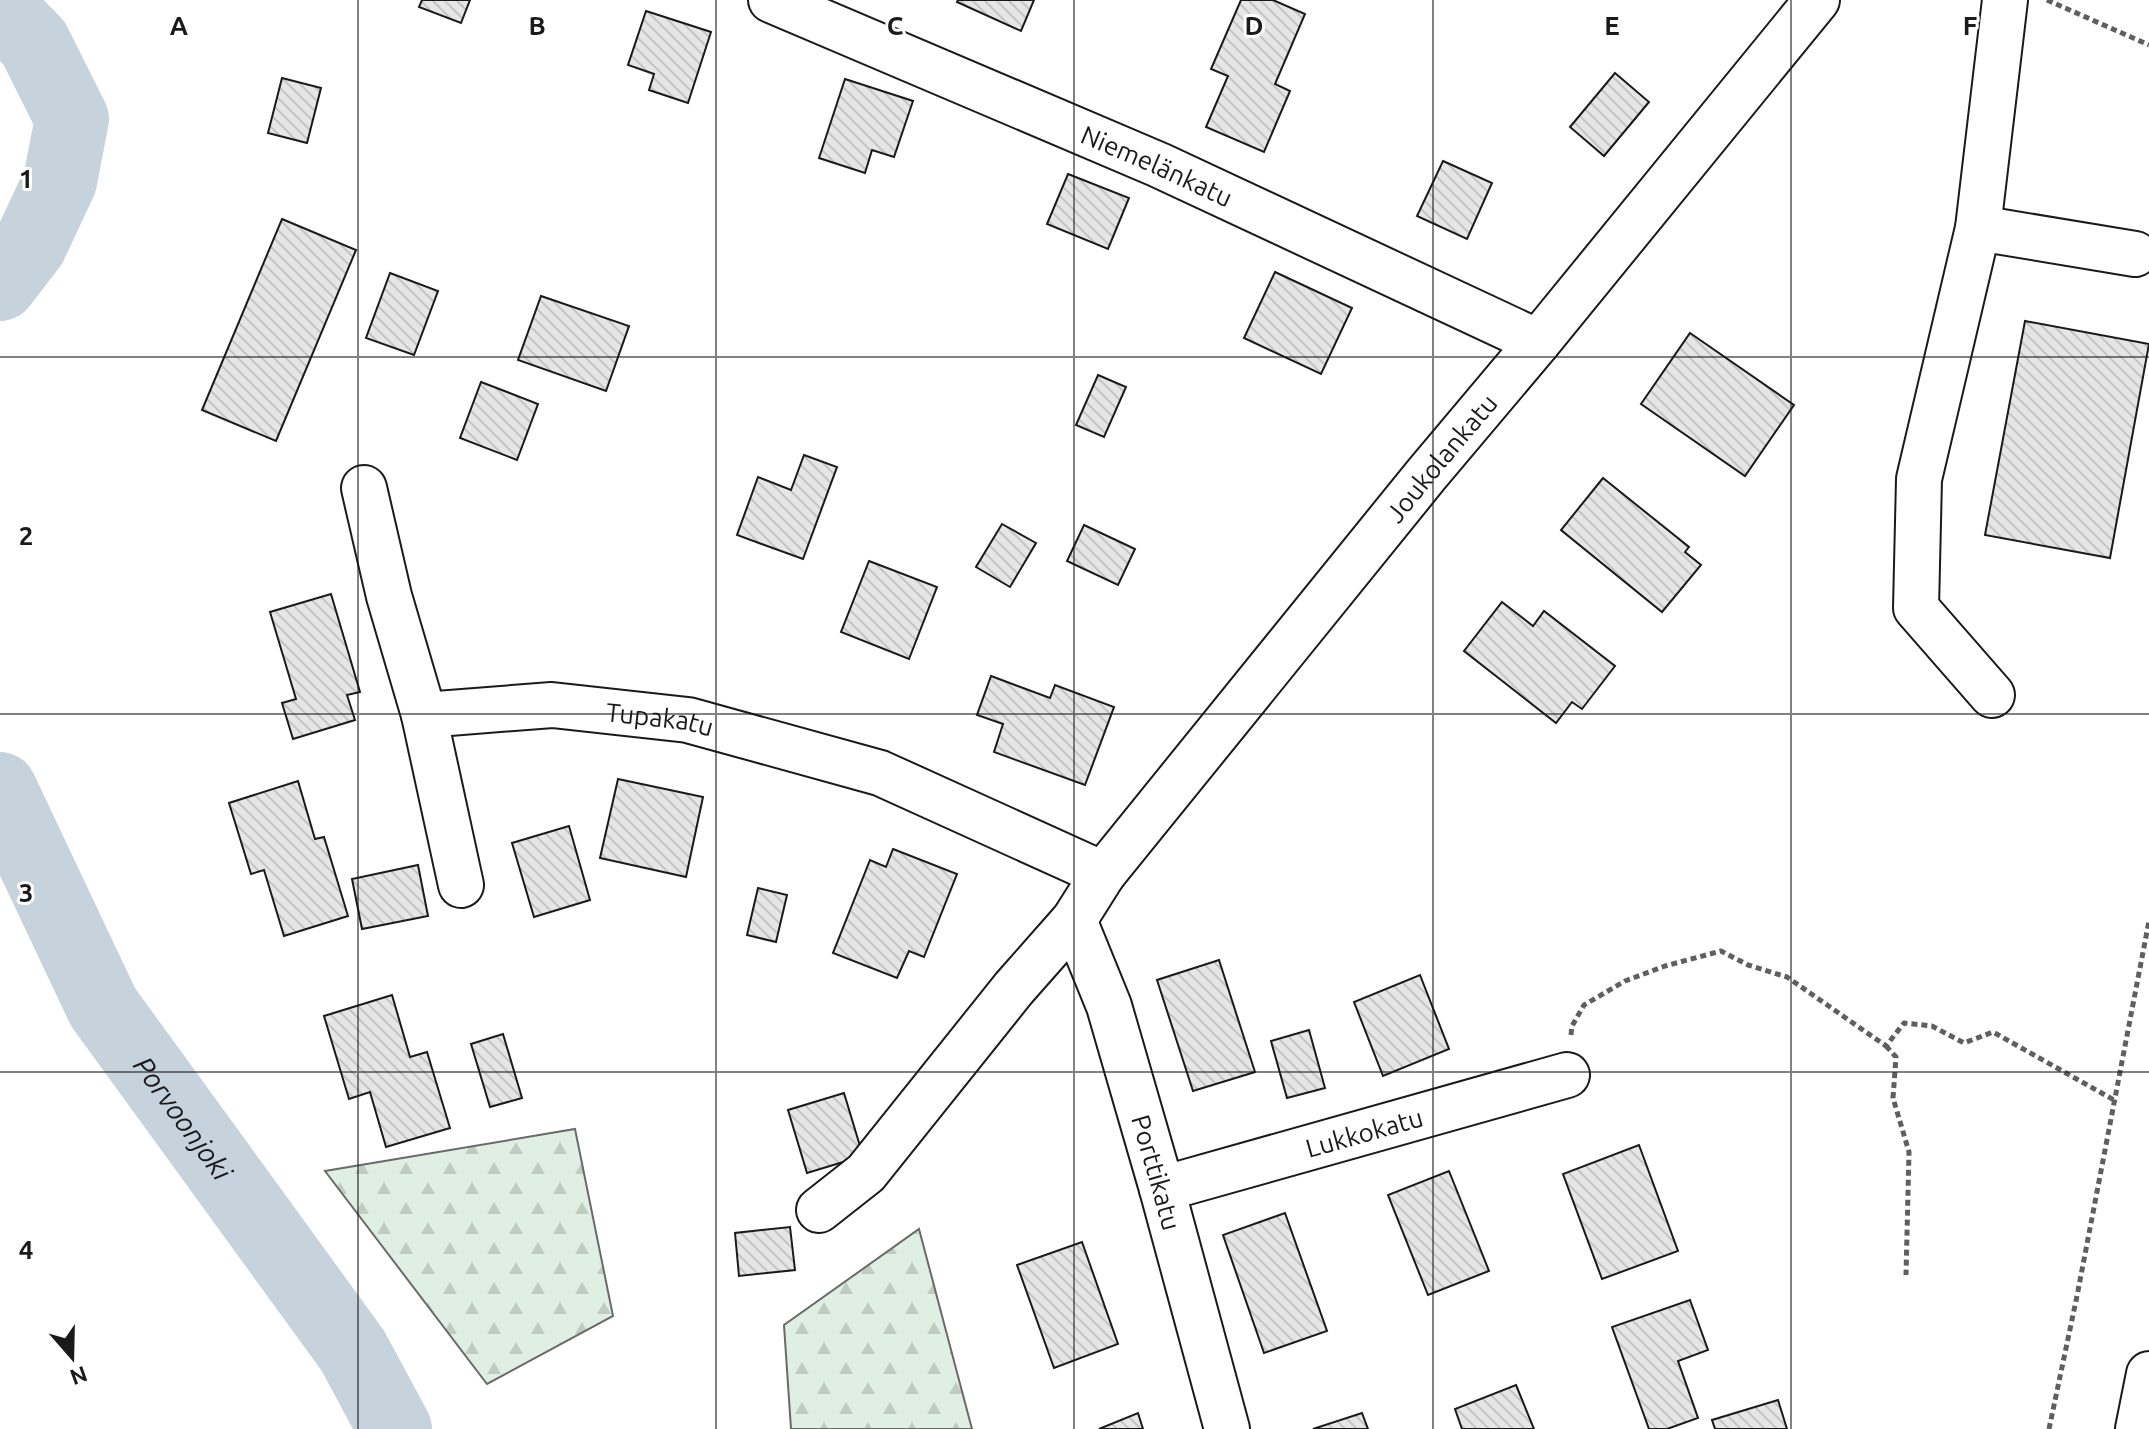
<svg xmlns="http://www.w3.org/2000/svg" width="2149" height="1429" font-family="Ubuntu,sans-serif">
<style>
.forest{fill:url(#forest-firs);stroke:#6a6a6a;stroke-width:2}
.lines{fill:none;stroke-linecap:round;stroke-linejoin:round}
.river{stroke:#c6d2dc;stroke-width:74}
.building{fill:url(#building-back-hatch);stroke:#1a1a1a;stroke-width:2}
.minor-casing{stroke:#1a1a1a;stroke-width:48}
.major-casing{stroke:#1a1a1a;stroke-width:48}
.path{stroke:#5f5f5f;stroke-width:5;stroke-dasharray:6 4;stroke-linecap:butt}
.minor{stroke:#fff;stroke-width:44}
.major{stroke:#fff;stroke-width:44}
.grid{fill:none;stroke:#1a1a1a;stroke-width:2;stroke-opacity:0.55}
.labels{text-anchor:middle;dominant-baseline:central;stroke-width:6;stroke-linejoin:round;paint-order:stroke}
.street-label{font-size:26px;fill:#1a1a1a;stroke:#fff}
.water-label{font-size:28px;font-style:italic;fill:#1a1a1a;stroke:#fff}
.grid-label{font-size:26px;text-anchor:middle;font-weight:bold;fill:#1a1a1a;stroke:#fff;stroke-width:6;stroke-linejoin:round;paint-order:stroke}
</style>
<defs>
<pattern id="forest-firs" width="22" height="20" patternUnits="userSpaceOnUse" patternTransform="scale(2)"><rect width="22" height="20" fill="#e0efe3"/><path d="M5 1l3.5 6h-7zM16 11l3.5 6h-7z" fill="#c0ccc2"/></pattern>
<pattern id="building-back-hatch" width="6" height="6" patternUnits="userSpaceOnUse" patternTransform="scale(2)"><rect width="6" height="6" fill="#e6e6e6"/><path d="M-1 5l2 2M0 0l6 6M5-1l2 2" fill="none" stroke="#c5c5c5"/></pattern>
</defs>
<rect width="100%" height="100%" fill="#fff"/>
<g class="forest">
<polygon points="575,1129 613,1316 487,1384 325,1171"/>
<polygon points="919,1229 972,1429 791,1429 784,1325"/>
</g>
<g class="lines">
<g class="river">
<polyline points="0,8 34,43 72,119 60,181 30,245 0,284"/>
<path id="s1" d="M0 789 103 1007 353 1351 395 1429"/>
</g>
</g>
<g class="building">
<polygon points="422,0 470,0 461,23 419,7"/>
<polygon points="958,0 1034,0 1021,31 957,2"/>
<polygon points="1241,0 1273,0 1305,14 1275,84 1290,91 1264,152 1206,127 1228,76 1211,69"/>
<polygon points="646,11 711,32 688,103 649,90 654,74 628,65"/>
<polygon points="1615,73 1649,102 1604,156 1570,127"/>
<polygon points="282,78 321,88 307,143 268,133"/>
<polygon points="845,79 913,101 894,157 872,150 865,173 819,158"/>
<polygon points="1443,161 1492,183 1467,239 1417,216"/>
<polygon points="1068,174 1129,198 1108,249 1047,224"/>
<polygon points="282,219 356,250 276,441 202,410"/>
<polygon points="1275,272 1352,308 1321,374 1244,338"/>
<polygon points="390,273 438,291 414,355 366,338"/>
<polygon points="541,296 629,326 606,391 518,360"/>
<polygon points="2025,321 2149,344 2110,558 1985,535"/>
<polygon points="1690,333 1794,405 1745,476 1641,404"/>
<polygon points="1098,375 1126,387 1104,437 1076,425"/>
<polygon points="481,382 538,404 517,460 460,438"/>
<polygon points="804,455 837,467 803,559 737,535 758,477 791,490"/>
<polygon points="1603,478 1689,547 1685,552 1701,565 1662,612 1561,530"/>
<polygon points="1002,524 1036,543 1010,587 976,567"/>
<polygon points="1084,525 1135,549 1118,585 1067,561"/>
<polygon points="869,561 937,587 909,659 841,632"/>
<polygon points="331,594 360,692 347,695 355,720 293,739 282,703 296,699 270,612"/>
<polygon points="1502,602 1533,626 1544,611 1615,666 1582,709 1572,702 1556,723 1464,651"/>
<polygon points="991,676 1050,698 1055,685 1114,707 1085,785 994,752 1003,724 977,715"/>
<polygon points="618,779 703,797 686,877 600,858"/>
<polygon points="298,781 315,839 324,837 348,916 284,936 264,870 251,874 229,803"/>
<polygon points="569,826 590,900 534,917 512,843"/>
<polygon points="893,849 957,874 924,957 909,951 897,978 833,953 870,860 886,867"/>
<polygon points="418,865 428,916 362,929 352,879"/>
<polygon points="758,888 787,895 776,942 747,935"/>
<polygon points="1219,960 1255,1072 1193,1091 1157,980"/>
<polygon points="1420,975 1449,1049 1383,1076 1354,1002"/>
<polygon points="392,995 410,1057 427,1052 450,1128 386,1147 370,1092 349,1099 324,1016"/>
<polygon points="1309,1030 1325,1088 1287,1098 1271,1041"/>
<polygon points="503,1034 522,1098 490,1107 471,1044"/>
<polygon points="844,1093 863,1156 807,1173 788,1110"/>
<polygon points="1639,1145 1678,1251 1602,1279 1563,1174"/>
<polygon points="1449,1171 1489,1271 1428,1295 1388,1195"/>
<polygon points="1285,1213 1327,1331 1264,1353 1223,1235"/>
<polygon points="790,1227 795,1270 739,1276 735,1233"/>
<polygon points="1082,1242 1118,1344 1054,1368 1017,1265"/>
<polygon points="1690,1300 1708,1350 1678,1361 1698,1418 1667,1429 1649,1429 1612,1327"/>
<polygon points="1516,1385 1534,1429 1462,1429 1455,1409"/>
<polygon points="1778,1400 1787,1429 1715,1429 1712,1420"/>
<polygon points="1138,1413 1143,1429 1099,1429"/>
<polygon points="1362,1413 1368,1429 1313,1429"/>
</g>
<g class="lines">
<defs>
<g id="minor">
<path id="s2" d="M771 0 1159 165 1538 342"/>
<polyline points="1978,228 2135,254"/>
<path id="s3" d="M364 488 389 596 424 715 552 705 688 720 880 773 1103 874"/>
<polyline points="1992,695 1916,608 1919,479 1978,228 2005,0"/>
<polyline points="424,715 461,885"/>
<path id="s4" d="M1074 920 1109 1006 1162 1189 1227 1429"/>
<path id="s5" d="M1162 1189 1567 1075"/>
<path id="s6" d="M819 1210 866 1173 1014 988 1074 920 1103 874 1426 475 1538 342 1817 0"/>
</g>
<polyline id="major" points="2138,1429 2149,1374"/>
</defs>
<use href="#minor" class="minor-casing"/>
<use href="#major" class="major-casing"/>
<g class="path">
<polyline points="2047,0 2149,45"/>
<polyline points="1571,1035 1572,1026 1584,1005 1625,981 1665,966 1721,951 1748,965 1787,977 1886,1046 1904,1023 1932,1026 1964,1043 1993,1032 2114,1100"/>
<polyline points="1886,1046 1896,1057 1893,1098 1909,1152 1906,1275"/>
<polyline points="2049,1429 2077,1296 2149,921"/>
</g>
<use href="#minor" class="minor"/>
<use href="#major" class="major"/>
</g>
<path class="grid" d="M358 0V1429M716 0V1429M1074 0V1429M1433 0V1429M1791 0V1429M0 357H2149M0 714H2149M0 1072H2149"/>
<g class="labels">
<g class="street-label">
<text stroke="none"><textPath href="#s2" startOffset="420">Niemelänkatu</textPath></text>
<text stroke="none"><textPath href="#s6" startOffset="978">Joukolankatu</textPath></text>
<text stroke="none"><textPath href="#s3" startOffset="472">Tupakatu</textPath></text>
<text stroke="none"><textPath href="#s5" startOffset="210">Lukkokatu</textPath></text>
<text stroke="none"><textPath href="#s4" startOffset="266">Porttikatu</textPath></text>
</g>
<g class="water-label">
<text stroke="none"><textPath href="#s1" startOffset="378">Porvoonjoki</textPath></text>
</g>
</g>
<g class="grid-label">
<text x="179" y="35">A</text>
<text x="537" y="35">B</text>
<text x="895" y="35">C</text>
<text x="1254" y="35">D</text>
<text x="1612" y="35">E</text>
<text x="1970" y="35">F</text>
<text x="26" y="188">1</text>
<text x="26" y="545">2</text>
<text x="26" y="902">3</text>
<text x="26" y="1259">4</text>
</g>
<g transform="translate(72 1357) rotate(160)" stroke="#ffffff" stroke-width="6" paint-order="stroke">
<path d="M0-6L14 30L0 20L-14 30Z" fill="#1a1a1a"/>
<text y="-12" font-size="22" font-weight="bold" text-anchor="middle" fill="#1a1a1a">N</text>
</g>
</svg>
